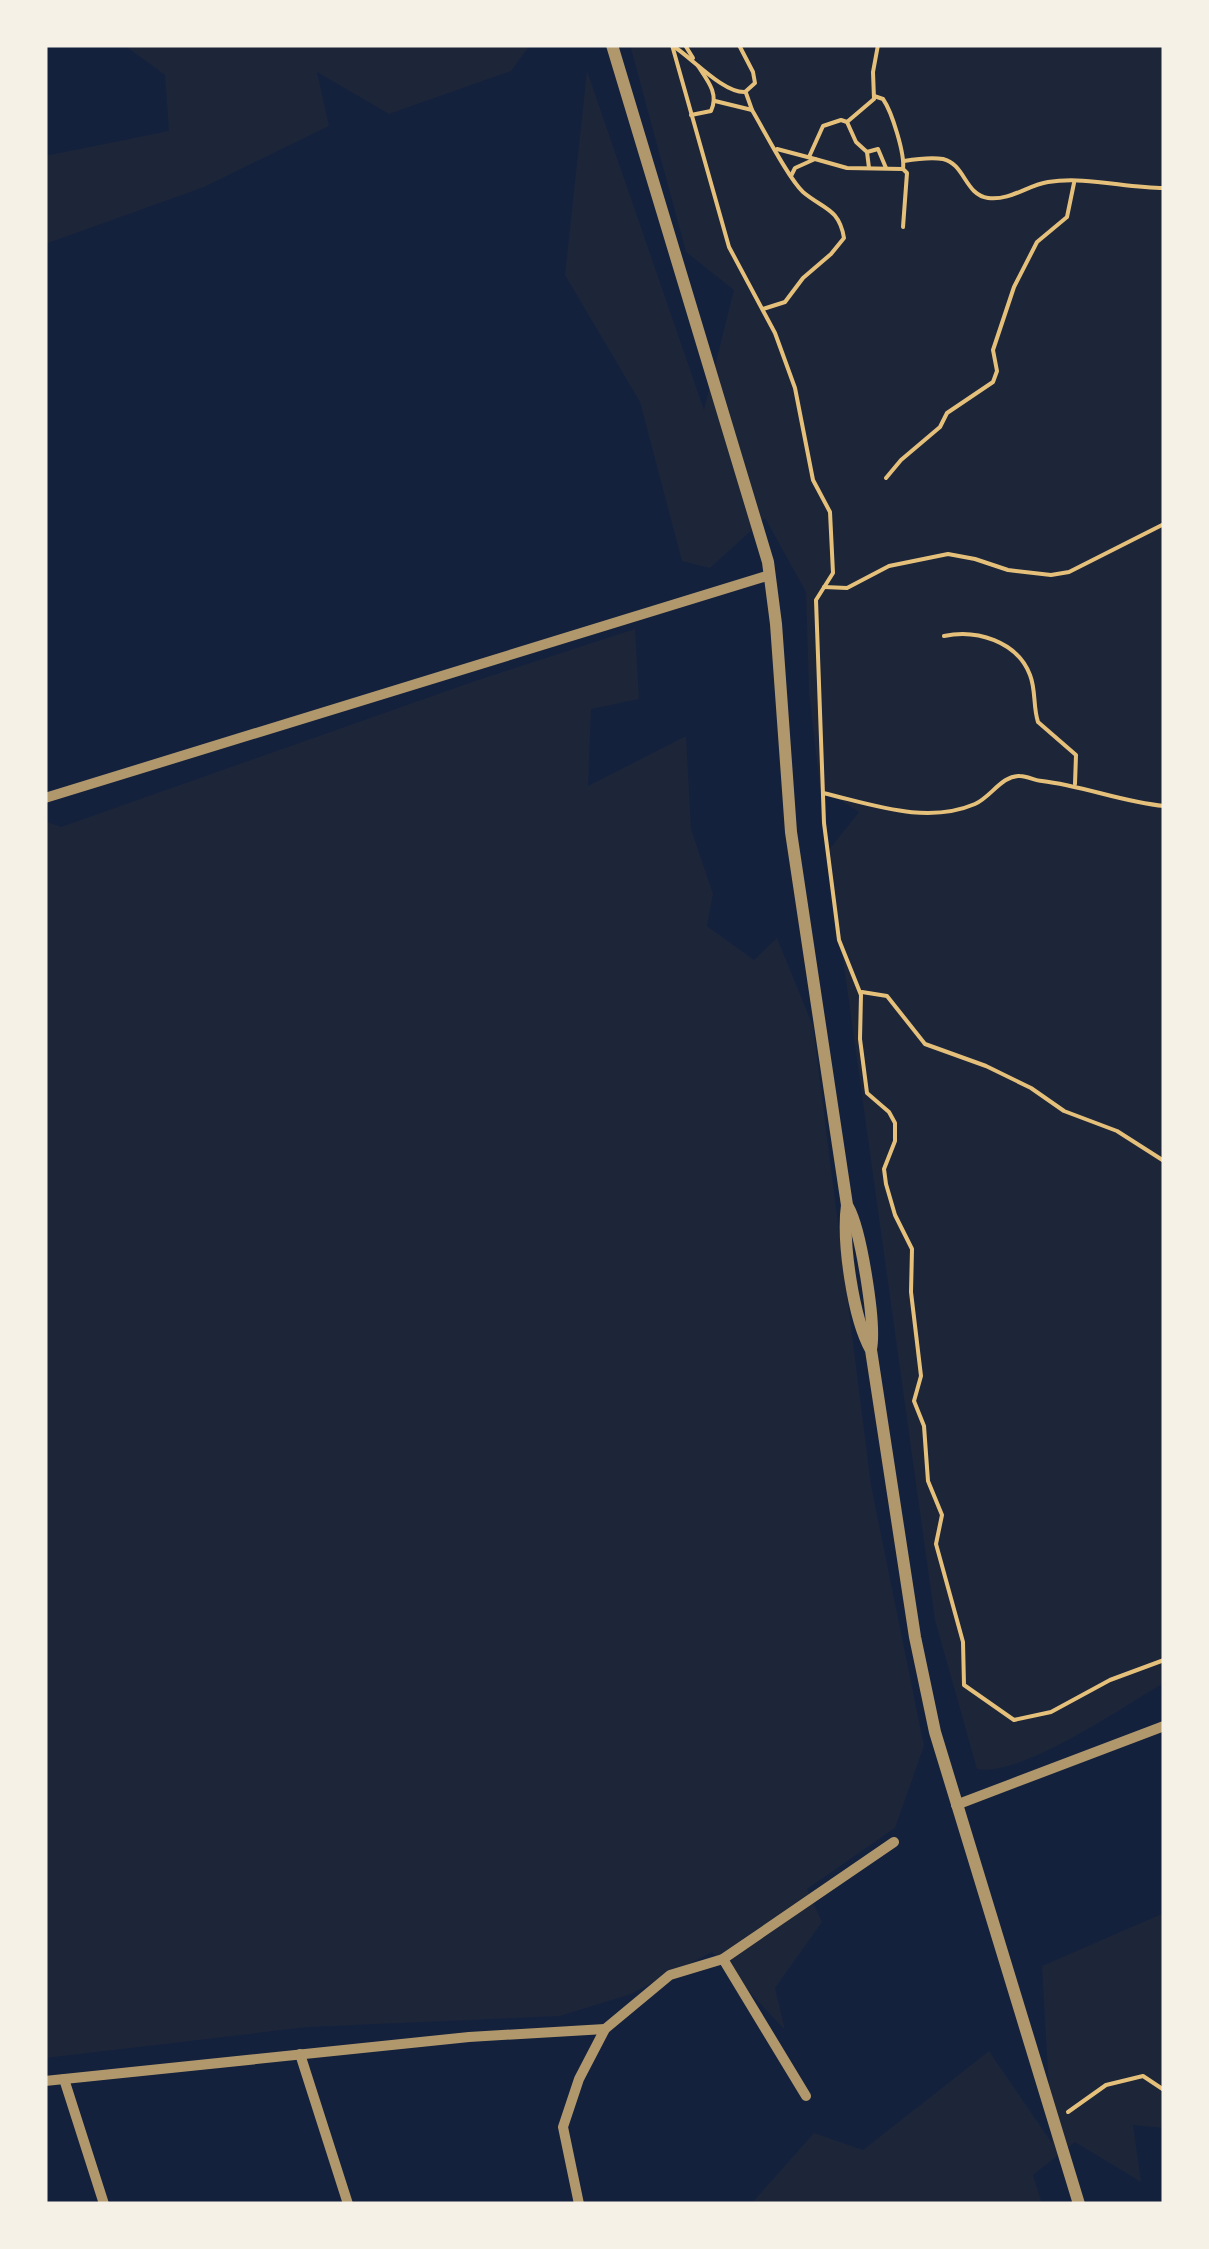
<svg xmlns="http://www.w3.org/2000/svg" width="1209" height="2249" font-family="Lora,serif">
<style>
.green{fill:#1d2539}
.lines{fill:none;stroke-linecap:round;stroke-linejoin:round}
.path{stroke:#e5c07b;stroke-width:4}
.minor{stroke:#b1986c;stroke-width:10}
.tertiary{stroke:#b1986c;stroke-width:12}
</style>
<rect width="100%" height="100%" fill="#14213d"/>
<g class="green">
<polygon points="124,45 530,45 511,71 389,114 317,72 329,126 204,187 45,244 45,156 169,131 165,75"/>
<path d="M630 45H1164V1683C1122 1707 1022 1777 977 1769L935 1620 828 851 859 812 820 788 809 692 806 592 765 518 710 568 682 561 640 402 565 275 587 71 704 410 734 290 686 252Z"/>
<polygon points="635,629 639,699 591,709 588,786 686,736 691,829 713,894 707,926 754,960 777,938 813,1026 871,1485 924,1746 895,1828 807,1889 822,1922 775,1988 785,2030 712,1952 631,1994 560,2016 308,2027 45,2058 45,821 61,827 475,681"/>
<polygon points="1164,1913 1164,2128 1133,2125 1141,2182 1075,2142 1033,2175 1042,2204 751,2204 814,2133 863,2150 989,2051 1052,2143 1042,1966"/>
</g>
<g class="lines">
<g class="path">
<polyline points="672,45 729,247 775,333 795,388 813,480 830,512 833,573 816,600 824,823 839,940 861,995 860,1039 867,1093 889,1112 895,1123 895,1141 884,1169 886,1184 895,1215 912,1249 911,1292 921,1376 914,1401 924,1426 928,1481 942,1515 936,1544 963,1642 964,1685 1014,1720 1051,1712 1110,1680 1164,1660"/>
<polyline points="685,45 693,58"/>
<path d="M676 48C695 61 724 93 745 92L755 83 753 72 739 45"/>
<path d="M874 96 883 99C892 112 905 154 903 169"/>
<polyline points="715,101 752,110 746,93"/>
<path d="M752 110C764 130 788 178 803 192 823 209 839 208 844 238L831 254 803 278 785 302 763 309"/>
<path d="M691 115 711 111C719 94 708 81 698 66"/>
<polyline points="847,122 874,99 873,72 878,45"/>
<polyline points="777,149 815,159 795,168 791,176"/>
<polyline points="809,157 823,126 841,120 847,122 856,142 867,152"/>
<polyline points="815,159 847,168 903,169 907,173 903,227"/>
<path d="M904 161C916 159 931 157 943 159 965 164 965 195 988 198 1010 201 1028 185 1048 182 1086 176 1126 188 1164 188"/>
<polyline points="869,168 867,152 878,149 886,168"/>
<polyline points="886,478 901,460 940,427 947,413 993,382 997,371 993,350 1014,287 1037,242 1067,217 1074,183"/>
<polyline points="824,587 847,588 889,566 948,554 975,559 1008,570 1051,575 1069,572 1164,524"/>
<path d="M944 636C976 629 1017 641 1030 675 1036 690 1033 707 1038 722L1076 755 1075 784"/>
<path d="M823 793C871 804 926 825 975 804 991 797 1002 775 1020 776 1028 776 1035 781 1042 781 1084 786 1122 802 1164 806"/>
<polyline points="862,992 887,996 925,1044 986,1066 1031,1088 1064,1111 1117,1131 1164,1161"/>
<polyline points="1068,2112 1106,2085 1143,2076 1164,2090"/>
</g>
<g class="minor">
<polyline points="45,798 770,575"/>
<polyline points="956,1805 1164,1726"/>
<polyline points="723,1959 806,2096"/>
<polyline points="300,2054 348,2204"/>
<polyline points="64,2079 104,2204"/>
<polyline points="45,2081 469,2037 605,2029"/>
<polyline points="579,2204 563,2127 579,2079 605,2029 670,1975 723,1959 894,1842"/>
</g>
<g class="tertiary">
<path d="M612 45 768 562 776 624 791 832 847 1205C842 1241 853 1318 871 1350L915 1637 935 1732 1079 2204"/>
<path d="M848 1207C861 1230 876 1323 871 1349"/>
</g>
</g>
<rect width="1209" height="2249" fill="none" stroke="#f6f1e7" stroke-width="95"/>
</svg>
